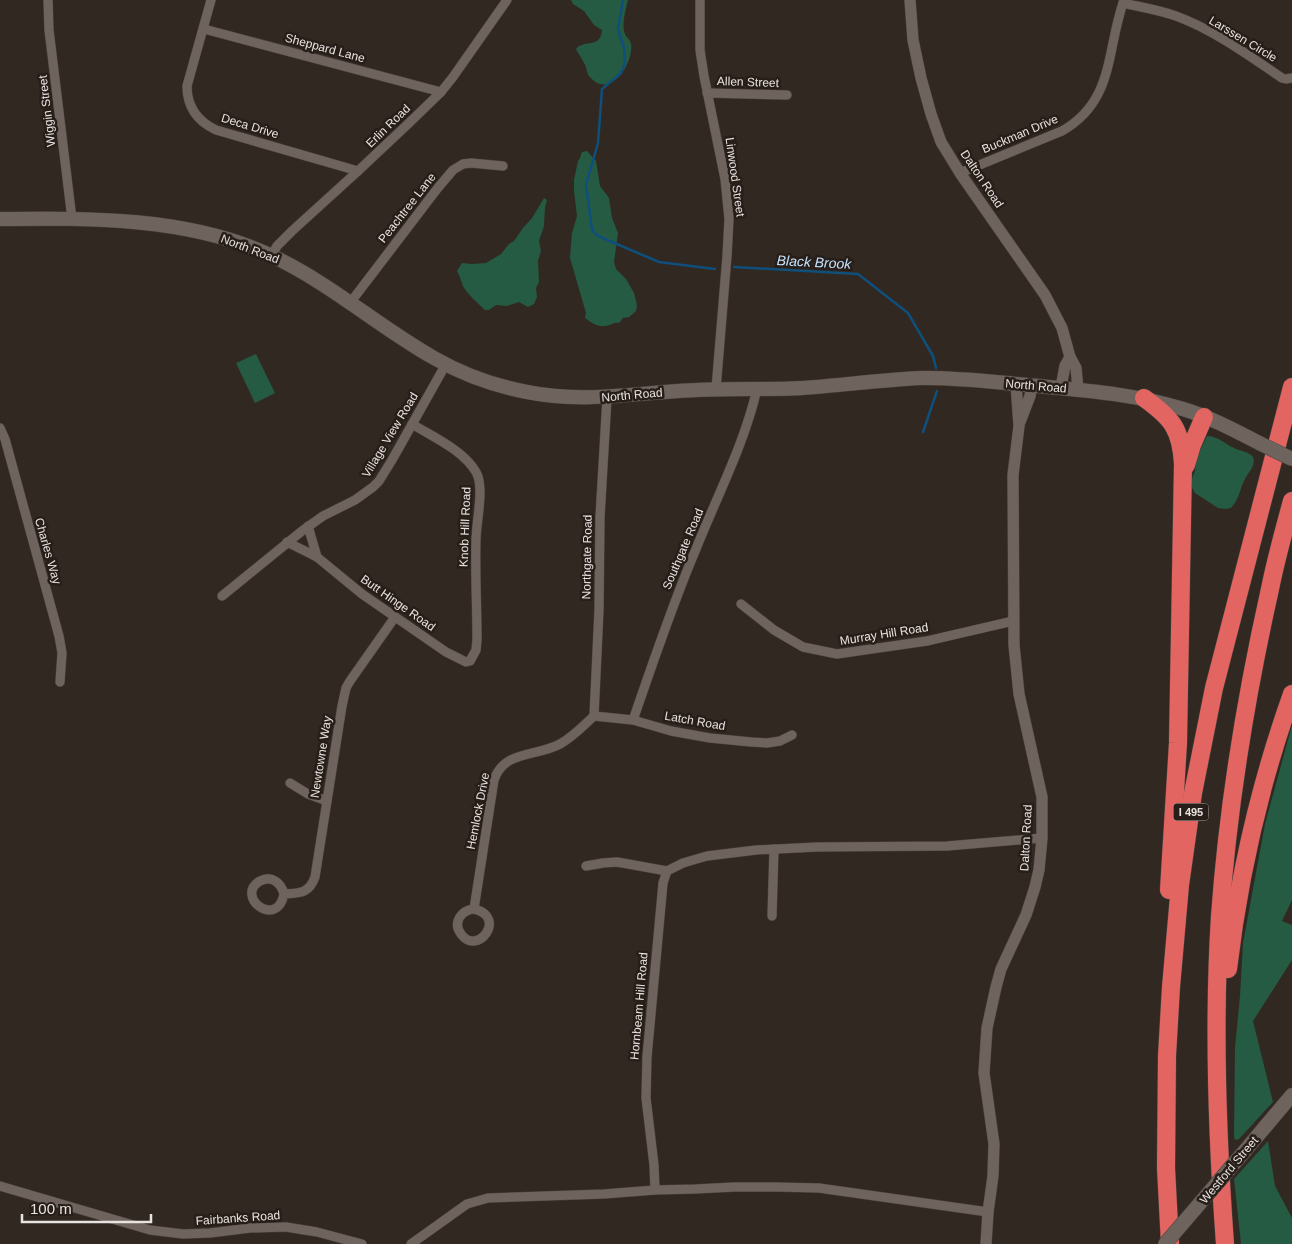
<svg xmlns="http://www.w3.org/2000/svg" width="1292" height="1244" font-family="Arial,sans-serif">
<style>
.green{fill:#255b42}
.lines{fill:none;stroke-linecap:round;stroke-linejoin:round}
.stream{stroke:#0f4f7b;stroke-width:2.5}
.minor-casing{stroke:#4b433e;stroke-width:10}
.tertiary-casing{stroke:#4b433e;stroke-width:12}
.secondary-casing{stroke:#4b433e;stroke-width:15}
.motorway-casing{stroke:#4b433e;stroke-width:19}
.minor{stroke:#6e635d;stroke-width:9}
.tertiary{stroke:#6e635d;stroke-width:11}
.secondary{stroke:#6e635d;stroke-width:14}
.motorway{stroke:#e26562;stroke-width:18}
.secondary-bridge-casing{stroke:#4b433e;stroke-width:15;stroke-linecap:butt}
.secondary-bridge{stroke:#6e635d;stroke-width:14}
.labels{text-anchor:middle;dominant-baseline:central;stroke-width:5;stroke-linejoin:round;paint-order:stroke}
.shield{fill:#271e19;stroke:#afa8a4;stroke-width:1}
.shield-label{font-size:11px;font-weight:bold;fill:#e9e3df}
.street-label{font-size:12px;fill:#e9e3df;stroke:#271e19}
.water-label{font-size:14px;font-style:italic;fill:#c3e2fd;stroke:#271e19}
</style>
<rect width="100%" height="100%" fill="#312822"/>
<g class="green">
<path d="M571 0H628C626 8 622 23 624 31 626 40 633 38 631 51 629 70 608 98 590 77 586 73 587 67 584 63 582 58 578 54 576 49 584 39 601 49 602 30L594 25 584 11 573 4Z"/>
<path d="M587 151 596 161 600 186 609 198 612 218 618 233 614 262 616 269 626 279 634 293 637 305 636 311 629 317 623 318 619 323C614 322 612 325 606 326 597 327 592 323 585 318L586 313 570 258 572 233 577 216 574 191V180L578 161 580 158 582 152Z"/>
<path d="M544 198 547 200 545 207 544 226 539 241 541 251 538 261 539 282 536 288 537 297 534 304 528 307 519 302 507 306 496 305 489 310H485C479 304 466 293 463 286 461 281 460 276 457 271L462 263 472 264 486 263 501 254 509 244 514 241 523 228 532 218Z"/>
<polygon points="256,354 275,393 255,403 236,363"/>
<path d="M1207 436C1217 436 1224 443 1232 447 1238 451 1249 451 1253 457 1254 460 1254 463 1253 465 1252 470 1247 474 1245 479 1240 488 1239 500 1231 508L1225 509 1218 508 1195 493 1191 486V481L1195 471 1196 459Z"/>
<polygon points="1292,725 1292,900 1282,921 1292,925 1292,960 1253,1021 1273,1102 1239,1139 1235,1140 1234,1136 1235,1048 1240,996 1243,943 1265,824"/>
<polygon points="1268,1141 1275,1186 1292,1218 1292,1244 1241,1244 1234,1179"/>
</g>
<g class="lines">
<g class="stream">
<polyline points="623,0 618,29 624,48 625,63 621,73 602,89 598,143 586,185 592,230 598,236 659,262 715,269"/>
<polyline points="734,267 858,274 908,313 933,356 936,368"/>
<polyline points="923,432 937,391"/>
</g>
<defs>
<g id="minor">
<polyline points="48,0 49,30 72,219"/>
<path d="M211 0 187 86C187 107 197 121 216 130L358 171"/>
<polyline points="700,0 700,50 704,76 725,179 729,219 727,256 716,389"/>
<path d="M1123 3C1141 7 1159 10 1176 16 1214 30 1248 55 1282 78L1286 79 1292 78"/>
<polyline points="204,29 441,92"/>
<polyline points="707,93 787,95"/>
<path d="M960 173 1062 131C1115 101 1106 50 1124 0"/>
<polyline points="272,255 277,246 292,231 358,171 409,123 441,92 453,77 507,0"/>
<polyline points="350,303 437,189 453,170 463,164 471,163 503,166"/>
<polyline points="0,428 5,439 59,636 62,653 60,682"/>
<polyline points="308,526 317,557"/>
<path d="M287 542 317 557 362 594 446 652 466 662 470 661 476 650 477 640C477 607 475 573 476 540 476 522 485 487 476 472 463 450 433 437 412 424"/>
<polyline points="222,596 302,531 323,516 355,500 373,487 379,481 392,460 446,364"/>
<polyline points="741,604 774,630 803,647 837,654 927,641 1013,621"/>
<polyline points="594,716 599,610 600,517 607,398"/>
<polyline points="594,716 633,720 671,731 710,738 751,742 767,743 780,741 792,735"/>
<path d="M633 720C653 663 672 605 696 549 717 496 744 445 757 389"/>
<polyline points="290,783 308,794 327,801"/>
<polyline points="586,866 603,863 617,862 667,871"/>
<path d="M284 894C277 930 234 896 260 881 272 875 281 883 284 894 299 893 309 894 315 877L342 706 346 688 350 681 395 617"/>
<path d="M474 909C508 917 477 957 461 934 452 922 462 910 474 909L494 780C504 750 536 757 560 744 573 737 583 726 594 716"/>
<polyline points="772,916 774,849"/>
<polyline points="0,1186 150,1230 183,1234 210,1233 250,1228 286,1227 317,1232 362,1244"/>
<polyline points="988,1212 819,1188 776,1187 735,1187 695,1189 655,1190 654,1165 646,1098 647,1057 663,883 667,871 683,863 707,856 756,850 817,847 947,846 1042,838"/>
<polyline points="411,1244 467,1204 488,1198 604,1194 655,1190"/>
</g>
<g id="tertiary">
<polyline points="910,0 913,40 921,78 931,114 941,142 960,173 1045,295 1062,328 1070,357 1076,368 1078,389"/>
<polyline points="1061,387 1065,366 1070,357"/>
<polyline points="1020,422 1030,396 1032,385"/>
<polyline points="986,1244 988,1212 993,1176 994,1144 984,1073 987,1028 996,987 1001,969 1026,915 1035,887 1039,870 1042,838 1042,797 1019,694 1014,645 1013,475 1019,426 1016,384"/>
</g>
<g id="secondary">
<path d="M0 219C89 218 190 217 272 256 330 283 379 327 434 358 462 374 495 386 527 392 586 404 638 392 697 390 733 388 768 390 803 388 843 385 882 380 921 378 957 377 992 382 1027 385 1079 390 1132 393 1183 409 1210 417 1236 431 1261 444"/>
<polyline points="1243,1153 1292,1095"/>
</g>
<g id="motorway">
<path d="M1144 398C1172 418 1181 429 1183 464L1178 743 1169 890"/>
<polyline points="1186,465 1192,445 1204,417"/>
<path d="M1228 969C1239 874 1260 784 1292 694"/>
<polyline points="1170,1244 1166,1168 1167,1056 1171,987 1180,885 1193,793 1214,688 1292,387"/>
<path d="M1225 1244C1217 1135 1213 1026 1220 916 1228 806 1246 696 1270 589 1276 559 1284 530 1292 501"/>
</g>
</defs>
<use href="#minor" class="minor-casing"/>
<use href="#tertiary" class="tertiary-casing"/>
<use href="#secondary" class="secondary-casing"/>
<use href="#motorway" class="motorway-casing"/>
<use href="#minor" class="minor"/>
<use href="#tertiary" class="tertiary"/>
<use href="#secondary" class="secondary"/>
<use href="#motorway" class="motorway"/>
<defs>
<g id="secondary-bridge">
<polyline points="1261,444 1292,459"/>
<polyline points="1165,1244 1243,1153"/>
</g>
</defs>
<use href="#secondary-bridge" class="secondary-bridge-casing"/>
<use href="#secondary-bridge" class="secondary-bridge"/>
</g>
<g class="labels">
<rect class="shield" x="1173.5" y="803.5" width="35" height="17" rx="4"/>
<g class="shield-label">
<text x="1191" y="812">I 495</text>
</g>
<g class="street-label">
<text transform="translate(1243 39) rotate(31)">Larssen Circle</text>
<text transform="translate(325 48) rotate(15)">Sheppard Lane</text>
<text transform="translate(748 82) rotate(2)">Allen Street</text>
<text transform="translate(47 111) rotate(-97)">Wiggin Street</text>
<text transform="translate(250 126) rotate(17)">Deca Drive</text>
<text transform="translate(388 126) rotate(-44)">Erlin Road</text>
<text transform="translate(1020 134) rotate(-23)">Buckman Drive</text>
<text transform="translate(735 177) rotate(82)">Linwood Street</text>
<text transform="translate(982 179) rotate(56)">Dalton Road</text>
<text transform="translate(407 208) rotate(-52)">Peachtree Lane</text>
<text transform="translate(250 249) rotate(21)">North Road</text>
<text transform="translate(1036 386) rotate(5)">North Road</text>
<text transform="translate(632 395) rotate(-5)">North Road</text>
<text transform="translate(390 435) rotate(-59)">Village View Road</text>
<text transform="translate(465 527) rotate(-88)">Knob Hill Road</text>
<text transform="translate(683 549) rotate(-67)">Southgate Road</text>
<text transform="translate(48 551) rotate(74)">Charles Way</text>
<text transform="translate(587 557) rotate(-89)">Northgate Road</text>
<text transform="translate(398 603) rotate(35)">Butt Hinge Road</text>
<text transform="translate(884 634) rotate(-9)">Murray Hill Road</text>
<text transform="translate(695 721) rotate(10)">Latch Road</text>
<text transform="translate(321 757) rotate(-81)">Newtowne Way</text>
<text transform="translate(478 811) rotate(-79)">Hemlock Drive</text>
<text transform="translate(1026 838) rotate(-87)">Dalton Road</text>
<text transform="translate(639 1006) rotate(-85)">Hornbeam Hill Road</text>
<text transform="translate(1229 1170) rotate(-50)">Westford Street</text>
<text transform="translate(238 1218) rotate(-4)">Fairbanks Road</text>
</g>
<g class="water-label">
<text transform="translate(814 262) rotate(3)">Black Brook</text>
</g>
</g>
<path d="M22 1214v8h129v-8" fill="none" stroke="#e9e3df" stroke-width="2.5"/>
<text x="30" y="1214" font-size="15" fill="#e9e3df" stroke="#271e19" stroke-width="4" paint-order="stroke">100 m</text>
</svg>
